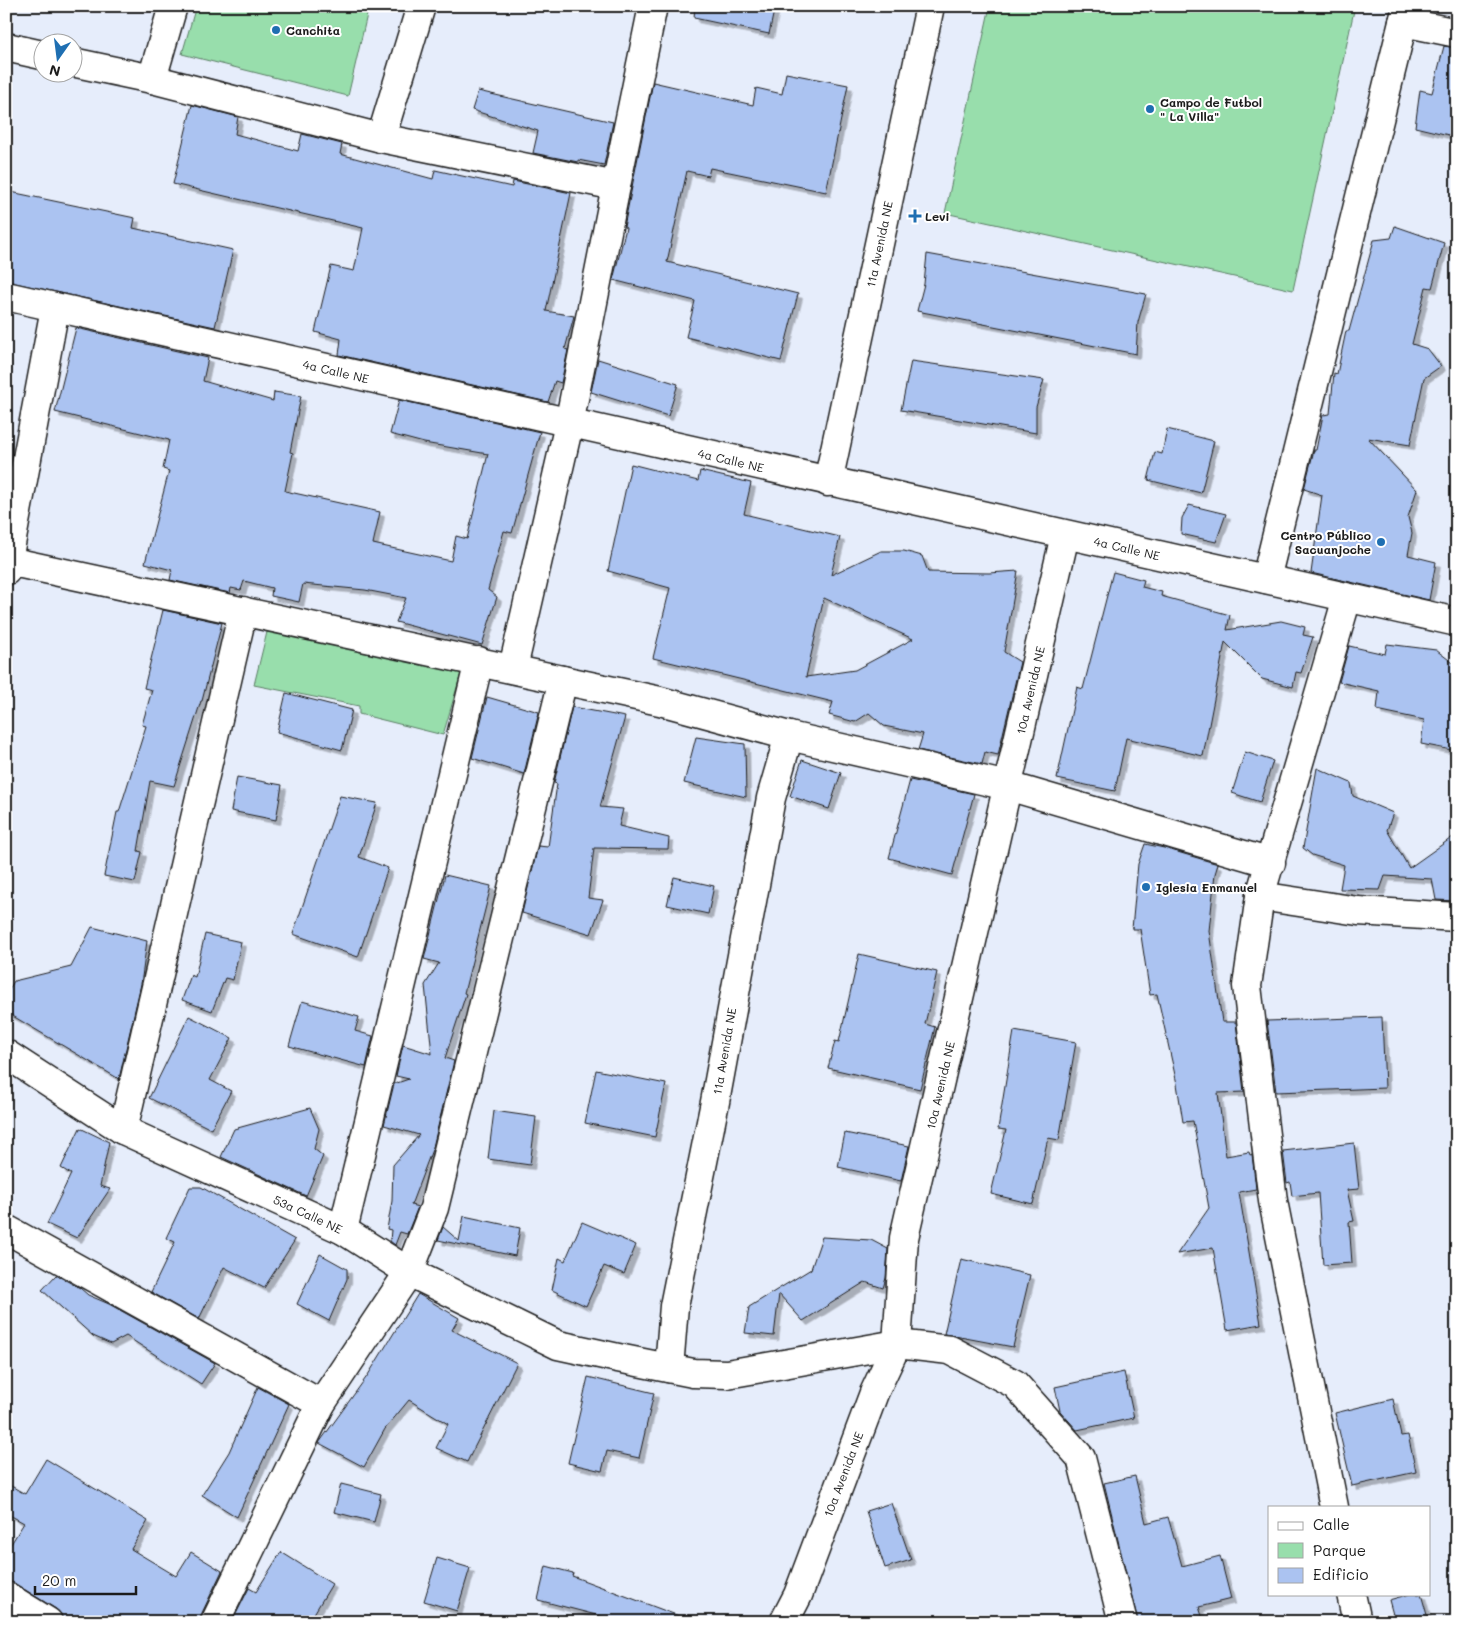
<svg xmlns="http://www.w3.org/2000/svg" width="1463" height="1628" font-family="Mali,sans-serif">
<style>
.green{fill:#98deac;stroke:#5a7d64}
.building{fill:#abc3f1;stroke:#1c1c1c;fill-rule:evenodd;filter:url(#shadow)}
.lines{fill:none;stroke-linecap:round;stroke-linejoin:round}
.minor-casing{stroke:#1c1c1c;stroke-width:31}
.minor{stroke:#fff;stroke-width:28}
.poi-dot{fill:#1f6fb2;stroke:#fff;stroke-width:2}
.labels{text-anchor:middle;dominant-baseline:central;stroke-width:4;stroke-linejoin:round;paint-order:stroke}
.poi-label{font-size:12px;font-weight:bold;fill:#1c1c1c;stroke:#fff;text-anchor:start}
.street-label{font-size:12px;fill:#1c1c1c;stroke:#fff}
</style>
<defs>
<filter id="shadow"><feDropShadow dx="4.5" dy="4.5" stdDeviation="0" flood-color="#0004"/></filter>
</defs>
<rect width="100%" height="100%" fill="#e6edfb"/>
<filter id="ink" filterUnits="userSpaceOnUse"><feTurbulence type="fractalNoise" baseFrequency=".02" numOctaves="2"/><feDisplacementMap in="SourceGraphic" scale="10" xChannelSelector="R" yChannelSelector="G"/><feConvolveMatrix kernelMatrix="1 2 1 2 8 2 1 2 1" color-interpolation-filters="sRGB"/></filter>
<g filter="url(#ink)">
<g class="green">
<polygon points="196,6 369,6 348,96 182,54"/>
<polygon points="990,6 1355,6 1293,290 945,213"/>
<polygon points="268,628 462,670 443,735 359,714 359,706 254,685"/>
</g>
<g class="building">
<polygon points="695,6 775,6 769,34 694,18"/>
<polygon points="1444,46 1457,48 1457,137 1415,127 1420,90 1432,93"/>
<polygon points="786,73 848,85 826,192 710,168 708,176 687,171 667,262 798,294 781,361 686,337 695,301 613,280 626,228 624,227 653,82 753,105 756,88 782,94"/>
<polygon points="478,91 613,122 604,165 578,160 578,162 533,153 538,131 472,110"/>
<polygon points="192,105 238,117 235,134 298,151 302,134 342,144 340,154 433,179 435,170 512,187 513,181 571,193 546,311 574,316 565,349 568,350 561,383 555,381 548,402 339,355 341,339 315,332 331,266 354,271 363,228 173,184"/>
<polygon points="6,191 135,218 133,228 233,250 215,327 6,281"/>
<polygon points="1395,226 1444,243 1432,288 1426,287 1412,344 1428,349 1441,366 1424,378 1410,445 1368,438 1417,490 1408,517 1412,533 1408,555 1436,562 1429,600 1311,573 1322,495 1304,489 1314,450 1316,450 1323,415 1330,414 1334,373 1337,374 1346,331 1349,331 1374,240 1391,238"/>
<polygon points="927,254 1146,294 1138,322 1136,354 917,311 924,284"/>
<polygon points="76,328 208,358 203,381 273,401 274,392 301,396 290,452 293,453 285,491 380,512 373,544 451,561 456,536 467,539 488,454 424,443 390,434 399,400 540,432 512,533 504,531 488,590 497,597 482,645 396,622 406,598 365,590 303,584 299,602 271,596 272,588 244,581 241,590 231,588 230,593 170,580 172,570 145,563 169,471 163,469 169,440 55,412"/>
<polygon points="598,359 678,384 668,416 591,392"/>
<polygon points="911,361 1044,380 1036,407 1036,433 901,410"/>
<polygon points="1167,429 1214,441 1201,493 1148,480 1155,452 1162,454"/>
<path d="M631 464 698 481 700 471 751 483 744 514 840 537 831 575 881 551H904L922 556 928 572 989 573 1018 571 1004 652 1020 662 998 755 985 752 982 764 918 750 923 734 884 726 869 713 855 722 829 715 833 702 653 658 670 588 608 571ZM824 598 913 639 855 670 806 677Z"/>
<polygon points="1189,505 1226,514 1216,542 1181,534 1182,518"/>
<polygon points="1113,572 1144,580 1142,587 1162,592 1161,596 1230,615 1227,630 1281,621 1305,627 1303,635 1313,637 1301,673 1296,672 1293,687 1262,679 1225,642 1203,756 1126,738 1115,791 1057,779 1077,687 1083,689"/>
<polygon points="163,610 222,623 202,701 201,701 174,786 150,781 138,851 142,852 135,882 104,876 117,812 119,812 146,726 142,725 152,690 144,688"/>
<polygon points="1387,644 1436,650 1457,666 1457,751 1421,744 1424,720 1377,710 1379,691 1339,682 1349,646 1385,654"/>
<polygon points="286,693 352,710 342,750 277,732"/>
<polygon points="487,697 539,712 524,774 472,758"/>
<polygon points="572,707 625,717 600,807 623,809 619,826 669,838 668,849 594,848 588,898 603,900 591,934 522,913 538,846 548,847 557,784 554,783"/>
<polygon points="696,737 745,744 746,797 684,783"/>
<polygon points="1245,752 1273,761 1260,802 1232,793"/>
<polygon points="802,760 841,773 829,809 790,796"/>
<polygon points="1317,768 1351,783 1353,796 1393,813 1387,830 1409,868 1457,834 1457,901 1436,900 1432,879 1385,876 1380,890 1340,889 1344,865 1312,855 1303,848"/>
<polygon points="237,777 282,785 276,820 231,811"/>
<polygon points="910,780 974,794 952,875 889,858"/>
<polygon points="340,796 377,803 359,857 388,868 358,957 293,934"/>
<polygon points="1145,844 1164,848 1218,864 1215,874 1209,931 1222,1022 1236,1022 1244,1092 1218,1093 1226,1156 1249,1152 1250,1155 1252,1154 1256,1189 1239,1192 1261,1324 1227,1330 1213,1248 1177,1254 1209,1208 1193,1121 1183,1122 1177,1084 1157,994 1150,995 1140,929 1132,929 1138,864"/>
<polygon points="445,875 491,886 464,993 466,994 445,1058 454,1061 433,1147 411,1205 418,1207 407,1234 400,1232 395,1245 390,1241 391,1230 387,1229 392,1201 393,1165 419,1135 384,1125 394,1084 409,1079 396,1076 403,1045 432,1054 425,985 439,963 424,959"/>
<polygon points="674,877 714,886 708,914 667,905"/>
<polygon points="92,927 147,941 141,984 119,1079 6,1012 6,995 14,981 71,967"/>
<polygon points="205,934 241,942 233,980 225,978 212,1011 182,1000 191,975 195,977"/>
<polygon points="859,954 937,972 925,1024 935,1027 920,1089 828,1068 835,1041 839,1042"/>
<polygon points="302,1001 359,1017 355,1031 373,1036 366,1067 289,1046"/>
<polygon points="189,1016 232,1038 210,1080 231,1091 211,1129 149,1098"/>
<polygon points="1382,1017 1385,1088 1276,1092 1267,1021"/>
<polygon points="1014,1031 1076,1042 1059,1140 1048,1138 1033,1204 991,1194 1006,1130 998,1129"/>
<polygon points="596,1070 666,1084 655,1137 585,1123"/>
<polygon points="310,1108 319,1129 314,1149 323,1156 306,1196 221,1157 234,1129"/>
<polygon points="494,1111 536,1117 530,1165 488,1159"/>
<polygon points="80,1128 109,1142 100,1186 110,1189 77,1238 47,1224 71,1174 61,1168"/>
<polygon points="845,1133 909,1146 901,1181 838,1167"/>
<polygon points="1354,1143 1359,1189 1347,1190 1354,1221 1349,1222 1352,1263 1323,1265 1318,1193 1292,1196 1290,1182 1287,1183 1283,1151"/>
<polygon points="190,1187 201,1187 295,1240 264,1288 224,1267 199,1319 151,1292 175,1242 166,1238"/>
<polygon points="464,1216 520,1228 515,1256 438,1240 443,1227 459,1241"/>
<polygon points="582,1222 636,1245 624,1274 604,1266 586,1306 552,1290 559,1258 565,1261"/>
<polygon points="822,1237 871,1240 888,1249 886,1278 883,1288 865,1282 803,1321 779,1294 774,1336 745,1333 749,1307 811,1269"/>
<polygon points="320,1254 347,1269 347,1279 329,1321 297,1304"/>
<polygon points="961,1259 1030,1275 1013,1347 944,1334"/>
<polygon points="56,1275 80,1288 88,1295 109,1304 215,1363 201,1384 126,1336 111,1344 93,1336 42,1290"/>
<polygon points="418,1294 459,1318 452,1330 517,1363 467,1462 436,1448 448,1424 409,1400 385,1429 364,1467 319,1443 368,1375"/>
<polygon points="1124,1372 1134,1418 1077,1430 1060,1411 1055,1387"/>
<polygon points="588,1377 654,1393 639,1458 607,1451 602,1471 568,1463"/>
<polygon points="258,1387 289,1404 237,1517 202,1495 229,1452"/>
<polygon points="1393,1399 1401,1436 1408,1435 1416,1472 1352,1486 1335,1413"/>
<polygon points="46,1459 148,1521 131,1549 176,1576 191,1552 222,1571 201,1615 200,1622 64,1622 61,1614 56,1609 14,1583 6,1580 6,1552 24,1523 6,1513 6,1483 25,1494"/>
<polygon points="1135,1476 1146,1523 1168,1517 1182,1566 1220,1556 1231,1599 1199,1607 1204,1622 1138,1622 1104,1483"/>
<polygon points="341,1484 381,1494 374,1522 334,1512"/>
<polygon points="891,1503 911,1560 885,1568 866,1511"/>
<polygon points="281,1552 332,1584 309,1622 232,1622 249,1588 256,1592"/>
<polygon points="437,1558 470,1568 457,1611 424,1601"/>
<polygon points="546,1566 573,1573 572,1576 687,1619 686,1622 602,1622 604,1617 538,1600"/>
<polygon points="1410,1594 1421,1594 1429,1622 1395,1622 1389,1600"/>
</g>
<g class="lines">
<defs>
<g id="minor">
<polyline points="1403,22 1457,33"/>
<polyline points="6,47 42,55"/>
<polyline points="72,62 152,79 381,138 616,186"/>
<polyline points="152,79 173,6"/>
<polyline points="381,138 421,6"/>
<polyline points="6,296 1457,622"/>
<polyline points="828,482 930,6"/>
<polyline points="8,561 660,701 789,736 1008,786 1271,863"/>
<polyline points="6,571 55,308"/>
<polyline points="1266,579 1407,6"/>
<polyline points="513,668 569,424 616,186 653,6"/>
<polyline points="1260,896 1358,911 1457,917"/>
<polyline points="6,1054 123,1130 343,1230 409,1272 558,1345 618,1358 693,1373 727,1374 897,1344 950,1350 1015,1384 1081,1458 1123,1622"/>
<polyline points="123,1130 243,611"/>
<polyline points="6,1229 321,1404"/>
<polyline points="343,1230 479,661"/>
<polyline points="669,1368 674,1306 715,1102 771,798 789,736"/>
<polyline points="1334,1507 1273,1201 1247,986 1260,896 1347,598"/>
<polyline points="1351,1594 1357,1622"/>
<polyline points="6,1596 48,1622"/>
<polyline points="215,1622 321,1404 409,1272 434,1208 563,680"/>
<polyline points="784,1622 798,1595 874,1393 897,1344 904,1238 1065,535"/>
</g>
</defs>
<use href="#minor" class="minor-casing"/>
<use href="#minor" class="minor"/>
</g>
</g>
<g class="poi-dot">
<circle cx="276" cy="30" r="5"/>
<circle cx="1150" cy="109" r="5"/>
<path d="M912.5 208.5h5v5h5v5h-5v5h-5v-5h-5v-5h5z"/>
<circle cx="1381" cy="542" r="5"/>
<circle cx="1146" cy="887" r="5"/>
</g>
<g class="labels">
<g class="poi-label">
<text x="286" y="30">Canchita</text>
<text x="1160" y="102">Campo de Futbol<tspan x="1160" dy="14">" La Villa"</tspan></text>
<text x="925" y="216">Levi</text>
<text x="1371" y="535" text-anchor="end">Centro Público<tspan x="1371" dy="14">Sacuanjoche</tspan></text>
<text x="1156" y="887">Iglesia Enmanuel</text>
</g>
<g class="street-label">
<text transform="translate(879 244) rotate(-78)">11a Avenida NE</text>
<text transform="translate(336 371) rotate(13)">4a Calle NE</text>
<text transform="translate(731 460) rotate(13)">4a Calle NE</text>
<text transform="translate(1127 548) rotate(13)">4a Calle NE</text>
<text transform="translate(1030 690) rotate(-77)">10a Avenida NE</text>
<text transform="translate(724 1051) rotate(-80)">11a Avenida NE</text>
<text transform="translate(940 1085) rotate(-77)">10a Avenida NE</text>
<text transform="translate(308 1214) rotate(25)">53a Calle NE</text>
<text transform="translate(843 1474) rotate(-69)">10a Avenida NE</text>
</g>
</g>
<rect width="1463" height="1628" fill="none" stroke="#fff" stroke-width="25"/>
<rect x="12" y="12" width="1438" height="1603" fill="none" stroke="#1c1c1c" stroke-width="2" filter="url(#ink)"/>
<rect x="1268" y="1506" width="162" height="90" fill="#ffffff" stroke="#a4a4a4"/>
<rect x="1278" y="1522" width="25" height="8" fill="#ffffff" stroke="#a4a4a4"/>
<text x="1313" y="1530" font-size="15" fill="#1c1c1c">Calle</text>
<rect x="1278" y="1543" width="25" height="15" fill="#98deac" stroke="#a4a4a4"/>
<text x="1313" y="1556" font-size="15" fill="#1c1c1c">Parque</text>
<rect x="1278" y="1568" width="25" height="15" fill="#abc3f1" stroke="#a4a4a4"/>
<text x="1313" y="1580" font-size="15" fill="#1c1c1c">Edificio</text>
<g transform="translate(58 58) rotate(194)"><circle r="24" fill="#ffffff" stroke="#a4a4a4"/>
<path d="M0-4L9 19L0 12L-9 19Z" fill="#1f6fb2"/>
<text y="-8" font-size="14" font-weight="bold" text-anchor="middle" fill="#1c1c1c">N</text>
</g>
<path d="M35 1586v8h101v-8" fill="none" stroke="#1c1c1c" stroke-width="2.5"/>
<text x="42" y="1586" font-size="15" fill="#1c1c1c" stroke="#ffffff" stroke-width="4" paint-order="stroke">20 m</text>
</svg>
